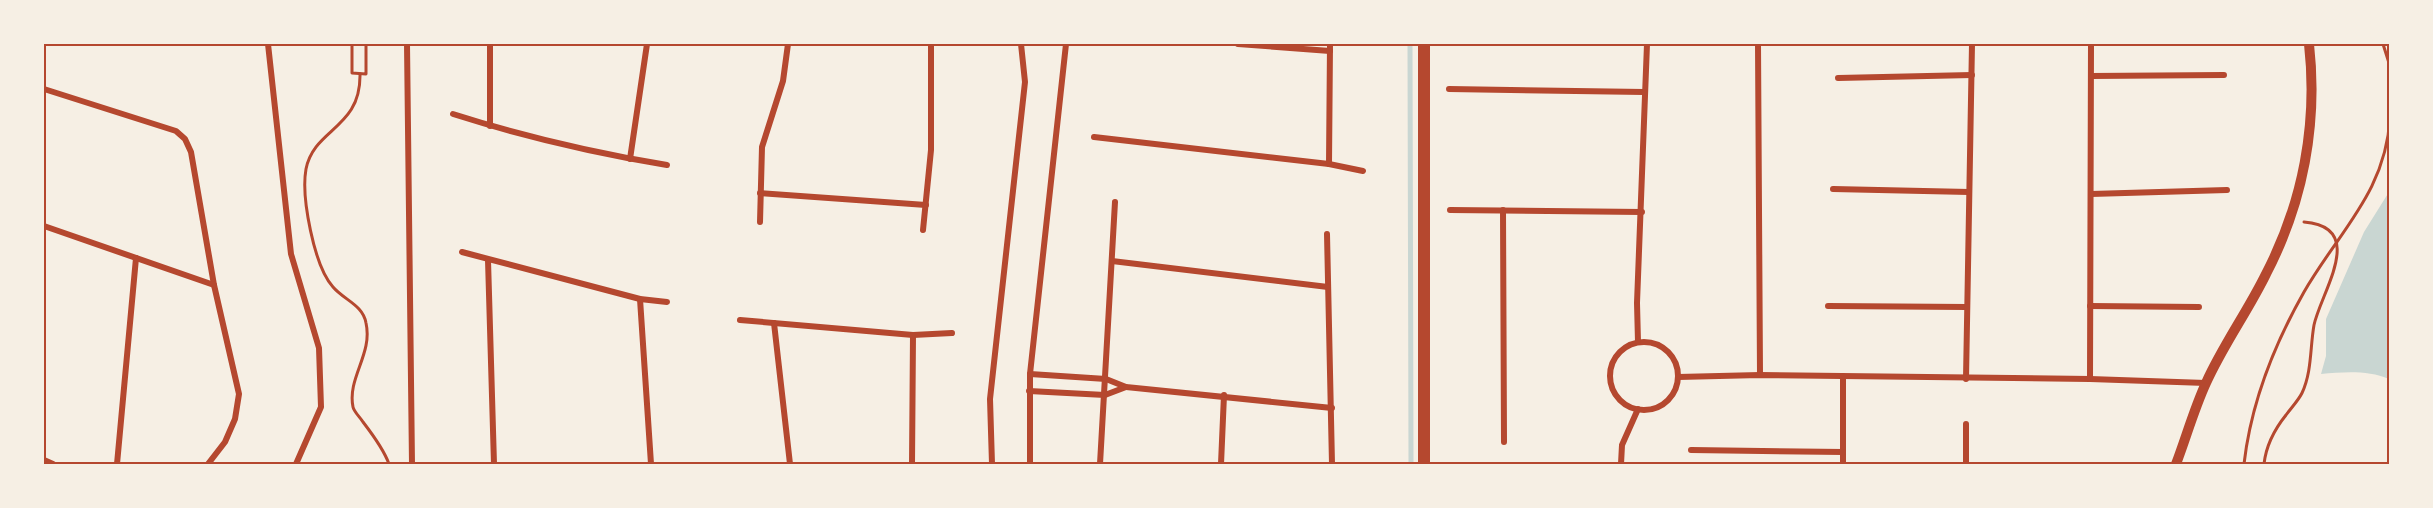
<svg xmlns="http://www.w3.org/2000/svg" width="2433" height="508" font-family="Rubik,sans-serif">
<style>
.water{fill:#c9d6d2}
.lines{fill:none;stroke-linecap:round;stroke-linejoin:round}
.stream{stroke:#c9d6d2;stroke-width:5}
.path{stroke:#b5482f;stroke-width:3}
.minor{stroke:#b5482f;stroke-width:6}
.tertiary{stroke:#b5482f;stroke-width:10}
.secondary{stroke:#b5482f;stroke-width:12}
.neatline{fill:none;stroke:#b5482f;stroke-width:2}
</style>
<rect width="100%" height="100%" fill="#f6efe4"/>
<path class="water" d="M2389 192V379C2368 370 2344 372 2321 374L2326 356V319L2364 232Z"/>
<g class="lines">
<polyline class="stream" points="1410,44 1411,464"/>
<g class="path">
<polyline points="352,44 352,73 366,74 366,44"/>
<polyline points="2383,44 2389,63 2390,76"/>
<path d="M360 74C361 129 314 128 306 169 301 197 314 266 333 287 344 300 363 305 366 323 373 354 347 378 353 407 354 412 360 417 363 422 373 435 384 450 389 464"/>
<path d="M2244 464C2251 403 2274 345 2304 292 2339 231 2386 192 2390 117"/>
<path d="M2264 464C2266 446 2274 430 2286 415 2291 408 2298 401 2302 393 2312 372 2310 347 2314 325 2321 292 2368 227 2304 222"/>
</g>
<g class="minor">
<polyline points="268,44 291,254 319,348 321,407 296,464"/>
<polyline points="407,44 412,464"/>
<polyline points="490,44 490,126"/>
<polyline points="1238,44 1330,51"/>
<polyline points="1758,44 1760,375"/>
<polyline points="2091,76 2224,75"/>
<polyline points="1838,78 1972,75"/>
<polyline points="44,89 176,131 185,139 191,152 214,285 239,394 235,419 225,442 208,464"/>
<polyline points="1449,89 1644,92"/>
<path d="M453 114C522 136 595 153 667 165"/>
<polyline points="1094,137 1329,164 1363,171"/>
<polyline points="630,159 647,44"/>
<polyline points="1329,164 1330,44"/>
<polyline points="1833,189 1969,192"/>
<polyline points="760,193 926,205"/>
<polyline points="2091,194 2227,190"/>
<polyline points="1450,210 1642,212"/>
<polyline points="1503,210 1504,442"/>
<polyline points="760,222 762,147 783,81 788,44"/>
<polyline points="44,226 214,285"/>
<polyline points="923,230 931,150 931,44"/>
<polyline points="1327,234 1332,464"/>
<polyline points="462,252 640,299 667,302"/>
<polyline points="488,260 494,464"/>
<polyline points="1112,261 1328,287"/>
<polyline points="640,299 651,464"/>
<polyline points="1828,306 1967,307"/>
<polyline points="2090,306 2199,307"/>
<polyline points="740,320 913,335 952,333"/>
<polyline points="774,323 790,464"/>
<circle cx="1644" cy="376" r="34"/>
<polyline points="1638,342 1637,303 1647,44"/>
<polyline points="1030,374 1106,379 1126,387 1332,408"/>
<polyline points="1843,376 1843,464"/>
<polyline points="1678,377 1760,375 2090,379 2206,383"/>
<polyline points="1966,379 1972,44"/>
<polyline points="2090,379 2091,44"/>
<polyline points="1029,391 1105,395 1126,387"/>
<polyline points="1691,450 1843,452"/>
<polyline points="44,460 53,464"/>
<polyline points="117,464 136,258"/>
<polyline points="912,464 913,335"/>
<polyline points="992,464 990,399 1025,82 1021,44"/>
<polyline points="1030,464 1030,374 1066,44"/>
<polyline points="1100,464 1115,202"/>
<polyline points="1221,464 1224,395"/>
<polyline points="1621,464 1622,445 1638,409"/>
<polyline points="1966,464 1966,424"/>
</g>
<path class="tertiary" d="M2176 464C2186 438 2194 409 2206 383 2223 345 2248 311 2266 274 2303 203 2318 124 2309 44"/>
<polyline class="secondary" points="1424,464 1424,44"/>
</g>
<rect width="2433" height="508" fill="none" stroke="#f6efe4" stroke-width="90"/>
<rect x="45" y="45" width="2343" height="418" class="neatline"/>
</svg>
